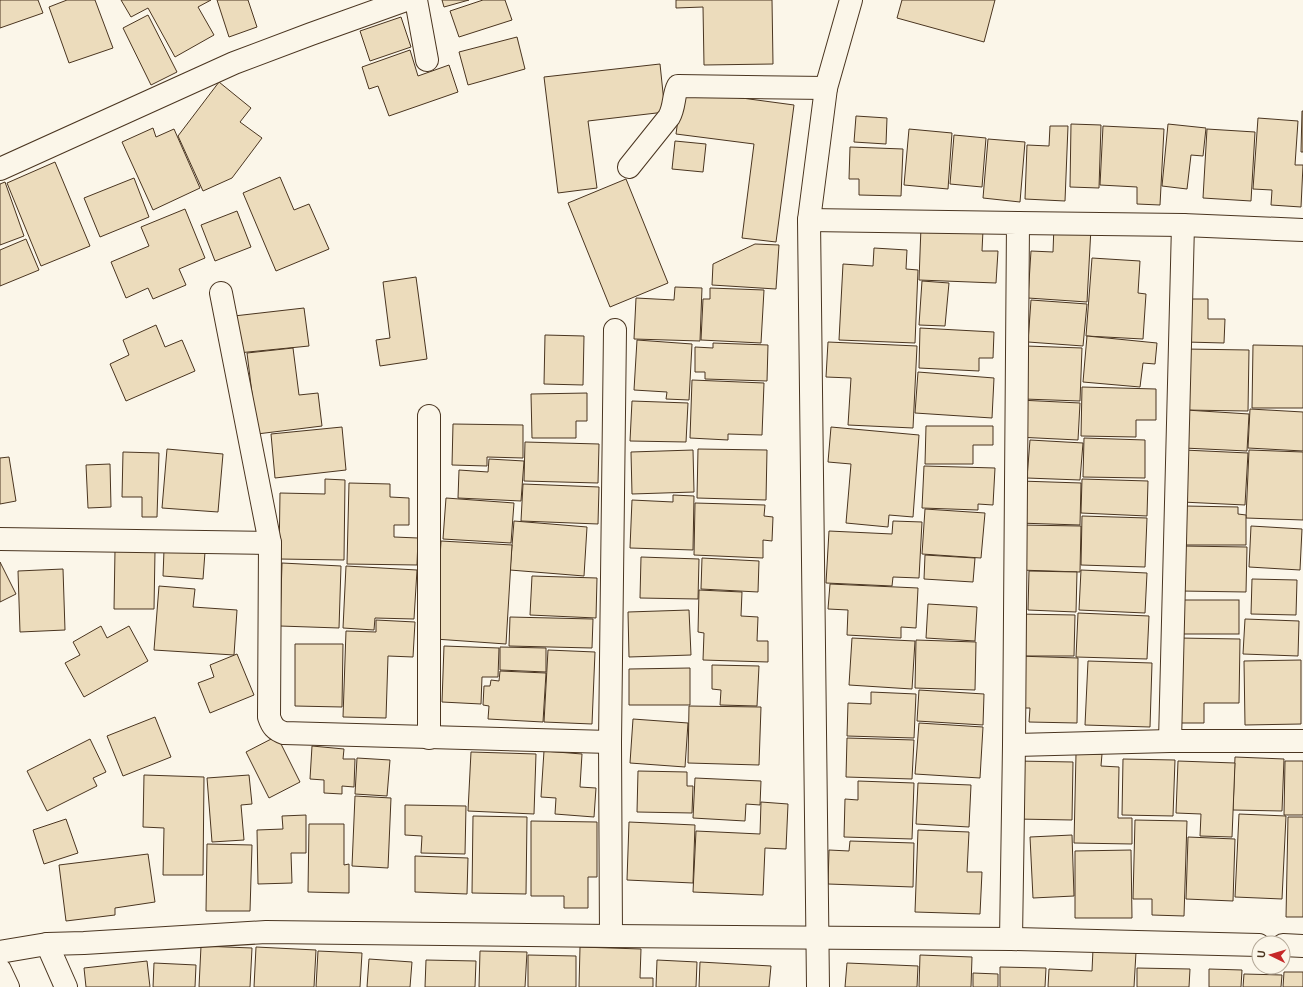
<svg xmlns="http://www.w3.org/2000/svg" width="1303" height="987" font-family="'DM Sans',sans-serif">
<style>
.building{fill:#ecdcbc;stroke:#4a3520}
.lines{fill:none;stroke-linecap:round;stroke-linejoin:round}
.minor-casing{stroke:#4a3520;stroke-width:24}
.minor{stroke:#fbf6e9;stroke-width:22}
</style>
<rect width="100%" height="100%" fill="#fbf6e9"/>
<g class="building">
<polygon points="0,0 38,0 43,13 0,28"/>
<polygon points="67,0 95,0 113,48 69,63 49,7"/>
<polygon points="121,0 211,0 198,7 214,35 175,57 148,8 131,17"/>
<polygon points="217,0 248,0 257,27 229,37"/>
<polygon points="442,0 469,0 444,7"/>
<polygon points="483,0 505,0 512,20 459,37 450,11"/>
<polygon points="676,0 772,0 773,64 704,65 703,7 676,8"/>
<polygon points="902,0 995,0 984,42 897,18"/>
<polygon points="148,15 177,72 151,85 123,28"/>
<polygon points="401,17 411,47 370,61 360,31"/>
<polygon points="517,37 525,69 468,85 459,52"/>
<polygon points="410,50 418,76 449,65 458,92 389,116 378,86 369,89 362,67"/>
<polygon points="660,64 665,112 588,121 597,188 558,193 544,77"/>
<polygon points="219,82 251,108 240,122 262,138 232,178 203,191 178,136"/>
<polygon points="682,90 794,105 776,242 742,238 754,144 676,134"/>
<polygon points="1302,111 1303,111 1303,152 1301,152"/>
<polygon points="856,116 887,118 886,144 854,142"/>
<polygon points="1258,118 1298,121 1295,165 1303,165 1301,207 1271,205 1272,190 1253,189"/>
<polygon points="1071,124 1101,125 1099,188 1070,187"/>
<polygon points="1168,124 1206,128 1203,156 1191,155 1187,189 1162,186"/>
<polygon points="1050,126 1068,126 1065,201 1025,199 1027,145 1049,146"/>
<polygon points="1103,126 1164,129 1160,205 1137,204 1137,187 1100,185"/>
<polygon points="153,128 156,137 174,129 200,188 153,210 122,142"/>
<polygon points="909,129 952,133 948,189 904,185"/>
<polygon points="1207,129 1255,132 1251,201 1203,198"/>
<polygon points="954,135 986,138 982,187 950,184"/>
<polygon points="988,139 1025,142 1020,202 983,198"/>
<polygon points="675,141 706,144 703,172 672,169"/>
<polygon points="850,147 903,149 901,196 859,195 859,179 849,179"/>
<polygon points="55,162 90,246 41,266 7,183"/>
<polygon points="280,177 294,210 309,204 329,249 276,271 243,193"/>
<polygon points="134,178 149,217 100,237 84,198"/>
<polygon points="626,179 668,283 610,307 568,203"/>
<polygon points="5,182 24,236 0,245 0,184"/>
<polygon points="185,209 205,258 179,269 186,285 153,299 148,288 126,298 111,262 149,246 141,227"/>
<polygon points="237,211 251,247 215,261 201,225"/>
<polygon points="1054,225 1091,228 1087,302 1028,298 1031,251 1053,252"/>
<polygon points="921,227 983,230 982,251 998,251 996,283 919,280"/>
<polygon points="26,239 39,270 0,286 0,250"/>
<polygon points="755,244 779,245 776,289 712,285 713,264"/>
<polygon points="874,248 907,250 906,269 918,270 915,343 839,340 843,264 873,266"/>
<polygon points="1092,258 1140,261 1138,293 1146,294 1143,339 1086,336"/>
<polygon points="416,277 427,359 380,366 376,340 390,338 383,282"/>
<polygon points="922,281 949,283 945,326 919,325"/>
<polygon points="675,287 702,288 700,341 634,339 636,298 674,300"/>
<polygon points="710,288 764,290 761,343 701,340 703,299 710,299"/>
<polygon points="1187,299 1208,299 1208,319 1225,319 1224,343 1186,342"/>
<polygon points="1031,300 1087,304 1083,346 1028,342"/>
<polygon points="304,308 309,346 238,353 234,316"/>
<polygon points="156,325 165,347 182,340 195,371 126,401 110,364 129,355 123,340"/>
<polygon points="920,328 994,332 993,358 979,358 979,371 919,368"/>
<polygon points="545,335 584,336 583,385 544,384"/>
<polygon points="1087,336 1157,343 1155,364 1143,363 1140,387 1083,382"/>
<polygon points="637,340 692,344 689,400 666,399 667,392 634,390"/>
<polygon points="828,342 917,346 913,428 848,425 851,378 826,377"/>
<polygon points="713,343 768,345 767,381 705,379 705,372 695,372 695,347 713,348"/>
<polygon points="1253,345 1303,346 1303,408 1252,408"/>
<polygon points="1026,346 1082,348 1080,401 1024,399"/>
<polygon points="293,348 299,395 318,393 322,426 257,434 247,353"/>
<polygon points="1185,349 1249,350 1248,411 1184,410"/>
<polygon points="918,372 994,378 992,418 915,413"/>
<polygon points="692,380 764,383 762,435 728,434 728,440 690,438"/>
<polygon points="1082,387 1156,389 1156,420 1136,420 1136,437 1081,436"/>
<polygon points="587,393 587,421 576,421 576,438 532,438 531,394"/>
<polygon points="1019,400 1080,403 1078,440 1017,437"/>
<polygon points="632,401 688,403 686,442 630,441"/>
<polygon points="1250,409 1303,412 1303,451 1248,448"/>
<polygon points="1186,410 1249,414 1247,451 1184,448"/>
<polygon points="453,424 523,425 523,458 487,457 487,466 452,465"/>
<polygon points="926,426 993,426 993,445 973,445 973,464 925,464"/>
<polygon points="342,427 346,470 275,478 271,434"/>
<polygon points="831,427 919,435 913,517 889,515 888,527 846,523 851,464 828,462"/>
<polygon points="1084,438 1145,440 1145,478 1083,477"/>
<polygon points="1030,440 1083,443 1080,480 1027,478"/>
<polygon points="525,442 599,444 598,483 524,481"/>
<polygon points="167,449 223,454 218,512 162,508"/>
<polygon points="698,449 767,450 766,500 697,498"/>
<polygon points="693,450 694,492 632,494 631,452"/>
<polygon points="1184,450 1248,453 1245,505 1182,502"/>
<polygon points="1249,450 1303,452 1303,520 1246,518"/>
<polygon points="123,452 159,453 157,517 142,517 142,497 122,497"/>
<polygon points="9,457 16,501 0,504 0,458"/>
<polygon points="489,459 524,461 521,501 458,498 459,470 488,472"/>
<polygon points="110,464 111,507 88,508 86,465"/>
<polygon points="924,466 995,468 993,505 978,504 978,510 922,508"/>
<polygon points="325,479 345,480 344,560 279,559 280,493 325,494"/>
<polygon points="1082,479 1148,481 1147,516 1081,513"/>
<polygon points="1020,481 1081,483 1080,525 1018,523"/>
<polygon points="349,483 390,484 390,497 409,498 409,525 394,525 394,537 418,538 417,565 347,564"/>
<polygon points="523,484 599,487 598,524 521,521"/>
<polygon points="673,495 694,496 693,550 630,548 632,500 673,502"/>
<polygon points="446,498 514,503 511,543 443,539"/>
<polygon points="695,503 765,505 764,516 773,517 772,541 763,540 763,558 694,555"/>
<polygon points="1185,506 1238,507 1238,514 1246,515 1246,545 1184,545"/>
<polygon points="925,509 985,513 981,558 922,554"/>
<polygon points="1082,516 1147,518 1145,567 1081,565"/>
<polygon points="514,521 587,527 584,576 510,570"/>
<polygon points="893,521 922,522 919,578 893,577 892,586 826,583 829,531 892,534"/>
<polygon points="1020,525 1081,526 1080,572 1019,570"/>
<polygon points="1251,526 1302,529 1300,570 1249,567"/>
<polygon points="441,541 512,545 506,644 435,639"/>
<polygon points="1182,546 1247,547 1246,592 1181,591"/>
<polygon points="115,550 155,551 154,609 114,609"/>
<polygon points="164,550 205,552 203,579 163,576"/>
<polygon points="925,555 975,558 973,582 924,579"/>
<polygon points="641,557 699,559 698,599 640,598"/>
<polygon points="702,558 759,561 758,592 701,589"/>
<polygon points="0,562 16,594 0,602"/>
<polygon points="282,563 341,566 339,628 280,626"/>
<polygon points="346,566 417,570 414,619 375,618 374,630 343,628"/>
<polygon points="63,569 65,630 20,632 18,571"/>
<polygon points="1081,570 1147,573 1145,613 1079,610"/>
<polygon points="1029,571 1077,572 1076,612 1028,610"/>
<polygon points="532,576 597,578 596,618 530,615"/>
<polygon points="1252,579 1297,580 1296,615 1251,614"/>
<polygon points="830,584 918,588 916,628 901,627 901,638 847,635 848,610 828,609"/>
<polygon points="159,586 195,589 193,607 237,610 234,655 154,650"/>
<polygon points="699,590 742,592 741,616 758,617 757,641 768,641 768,662 703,660 704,633 698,632"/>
<rect x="1181" y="600" width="58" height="34"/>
<polygon points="928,604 977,607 975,641 926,638"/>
<polygon points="689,610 691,655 629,657 628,612"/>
<polygon points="1078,613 1149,616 1147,659 1076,657"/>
<polygon points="1017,614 1075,615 1074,656 1017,656"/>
<polygon points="510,617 593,619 592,648 509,646"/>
<polygon points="1245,619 1299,621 1298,656 1243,654"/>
<polygon points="376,620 415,622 413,657 388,656 386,718 343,717 346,631 376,632"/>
<polygon points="101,626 107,638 129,626 148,661 84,697 65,663 80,655 73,642"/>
<polygon points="852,638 915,641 912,689 849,685"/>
<polygon points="1179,638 1240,639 1239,703 1204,703 1204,723 1178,723"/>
<polygon points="916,640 976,642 975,690 915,688"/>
<polygon points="295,644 343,644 342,707 295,706"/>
<polygon points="444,646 499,648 498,677 482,677 481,704 442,702"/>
<polygon points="500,647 546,648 546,672 500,670"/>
<polygon points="548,650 595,652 592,724 544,722"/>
<polygon points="237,654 254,695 210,713 198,683 214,677 210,665"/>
<polygon points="1017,656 1078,658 1077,723 1029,722 1030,708 1016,708"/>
<polygon points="1301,660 1301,724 1245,725 1244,661"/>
<polygon points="1088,661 1152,663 1150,727 1085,725"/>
<polygon points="712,665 759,666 757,706 720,705 721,690 712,689"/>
<polygon points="690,668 690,705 629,705 629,669"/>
<polygon points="500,671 546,673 543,722 488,719 489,706 483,705 484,686 490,686 491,680 499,681"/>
<polygon points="919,690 984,694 983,725 917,721"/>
<polygon points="871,692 916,694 914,738 847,736 848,703 871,704"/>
<polygon points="689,706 761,707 759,765 688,763"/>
<polygon points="155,717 171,757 123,776 107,736"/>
<polygon points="633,719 688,723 685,767 630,763"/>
<polygon points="919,723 983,727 980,778 915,774"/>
<polygon points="277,736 300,782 269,798 246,752"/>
<polygon points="847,738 914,740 912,779 846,777"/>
<polygon points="90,739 106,772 93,778 97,786 47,811 27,771"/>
<polygon points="312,746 344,749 343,759 355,759 354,787 342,786 342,794 324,793 324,780 310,779"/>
<polygon points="544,751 582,754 580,787 596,788 594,817 555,814 556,798 541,797"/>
<polygon points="471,752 536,754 534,814 468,811"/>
<polygon points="1076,754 1102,754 1101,766 1119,767 1118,818 1132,818 1132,844 1074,843"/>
<polygon points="1235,757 1284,759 1282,811 1233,810"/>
<polygon points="357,758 390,760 387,796 355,794"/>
<polygon points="1123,759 1175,760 1173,816 1122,815"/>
<polygon points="1017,761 1073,762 1072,820 1016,819"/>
<polygon points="1178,761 1235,763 1232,837 1200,836 1201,814 1176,813"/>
<polygon points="1285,761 1303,761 1303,815 1284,815"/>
<polygon points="638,771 687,772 687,786 693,786 692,813 637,812"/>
<polygon points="144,775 204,777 203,875 163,875 164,828 143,827"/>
<polygon points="249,775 252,804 241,805 244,840 212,842 207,778"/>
<polygon points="695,778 761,781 760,805 746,804 745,821 693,818"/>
<polygon points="858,781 914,783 912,839 844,837 845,799 858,800"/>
<polygon points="918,783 971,785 969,827 916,824"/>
<polygon points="355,796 391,798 388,868 352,866"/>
<polygon points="761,802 788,804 786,849 765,848 763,895 693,892 696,831 760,834"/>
<polygon points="405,805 466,806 465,854 421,853 422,836 405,835"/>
<polygon points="1239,814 1286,816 1282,899 1235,897"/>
<polygon points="306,815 306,853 291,853 292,883 258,884 257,830 283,829 282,816"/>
<polygon points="473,816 527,817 526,894 472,893"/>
<polygon points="1288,817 1303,817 1303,917 1286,917"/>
<polygon points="66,819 78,853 44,864 33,830"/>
<polygon points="1135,820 1187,821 1184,916 1152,915 1152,899 1133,899"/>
<polygon points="531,821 597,822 597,877 588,877 588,908 564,908 564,896 531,896"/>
<polygon points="629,822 695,825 693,883 627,880"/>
<polygon points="309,824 344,824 344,865 349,864 349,893 308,892"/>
<polygon points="918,830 969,832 967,872 982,872 980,914 915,912"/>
<polygon points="1072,835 1074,896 1033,898 1030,837"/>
<polygon points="1188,837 1235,839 1233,901 1186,899"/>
<polygon points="850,841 914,843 913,887 828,884 829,850 849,851"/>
<polygon points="207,844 252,845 250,911 206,911"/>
<polygon points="1131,850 1132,918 1075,918 1075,851"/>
<polygon points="148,854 155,902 115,908 115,915 66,921 59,865"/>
<polygon points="415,856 468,858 467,894 415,892"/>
<polygon points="201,946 252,948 250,987 199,987"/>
<polygon points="256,947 316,950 314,987 254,987"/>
<polygon points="580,947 641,949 640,978 653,978 653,987 579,987"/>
<polygon points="1093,949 1136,952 1134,987 1048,987 1049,969 1092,971"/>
<polygon points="318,951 362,953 360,987 316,987"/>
<polygon points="480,951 527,952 525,987 479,987"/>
<polygon points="528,955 576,956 576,987 528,987"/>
<polygon points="920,955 972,957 971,987 919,987"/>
<polygon points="369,959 412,962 410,987 367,987"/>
<polygon points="426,960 476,961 475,987 425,987"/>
<polygon points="657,960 697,962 696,987 656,987"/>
<polygon points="147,961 150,987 86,987 84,968"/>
<polygon points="700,962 771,966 769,987 699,987"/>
<polygon points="154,963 196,965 195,987 153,987"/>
<polygon points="847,963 918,966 917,987 845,987"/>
<polygon points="1000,967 1046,968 1045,987 1000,987"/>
<polygon points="1137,968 1190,969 1189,987 1137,987"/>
<polygon points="1209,969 1242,970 1241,987 1209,987"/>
<polygon points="1284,972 1303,972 1303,987 1283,987"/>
<polygon points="973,973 998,974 998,987 973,987"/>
<polygon points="1244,974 1282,975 1281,987 1243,987"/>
</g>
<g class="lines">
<defs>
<g id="minor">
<polyline points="416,0 427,60"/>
<path d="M629 167 669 117C675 107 673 95 678 86L826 88"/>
<polyline points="0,169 234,63 311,34 406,0"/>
<polyline points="809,220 1018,223 1014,745 1011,939"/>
<polyline points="1018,223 1183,225 1303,230"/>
<path d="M221 293 270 543 269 717C272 726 275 730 284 733L610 742"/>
<polyline points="0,539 270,543"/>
<polyline points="429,738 429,416"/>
<polyline points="1170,741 1183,225"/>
<polyline points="1014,745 1170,741 1303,741"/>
<polyline points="611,936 610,742 615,330"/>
<polyline points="47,944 66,987"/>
<polyline points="1283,945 1303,946"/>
<polyline points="0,952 47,944 84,943 266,932 611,936 1011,939 1259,945"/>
<polyline points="0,970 8,987"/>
<polyline points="818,987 809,220 826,88 851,0"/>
</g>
</defs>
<use href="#minor" class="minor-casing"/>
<use href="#minor" class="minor"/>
</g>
<g transform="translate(1271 955) rotate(275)"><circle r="19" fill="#fbf6e9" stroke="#b4a999"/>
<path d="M0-3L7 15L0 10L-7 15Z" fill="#c62828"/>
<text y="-6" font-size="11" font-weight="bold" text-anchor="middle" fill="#4a3520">U</text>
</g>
</svg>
